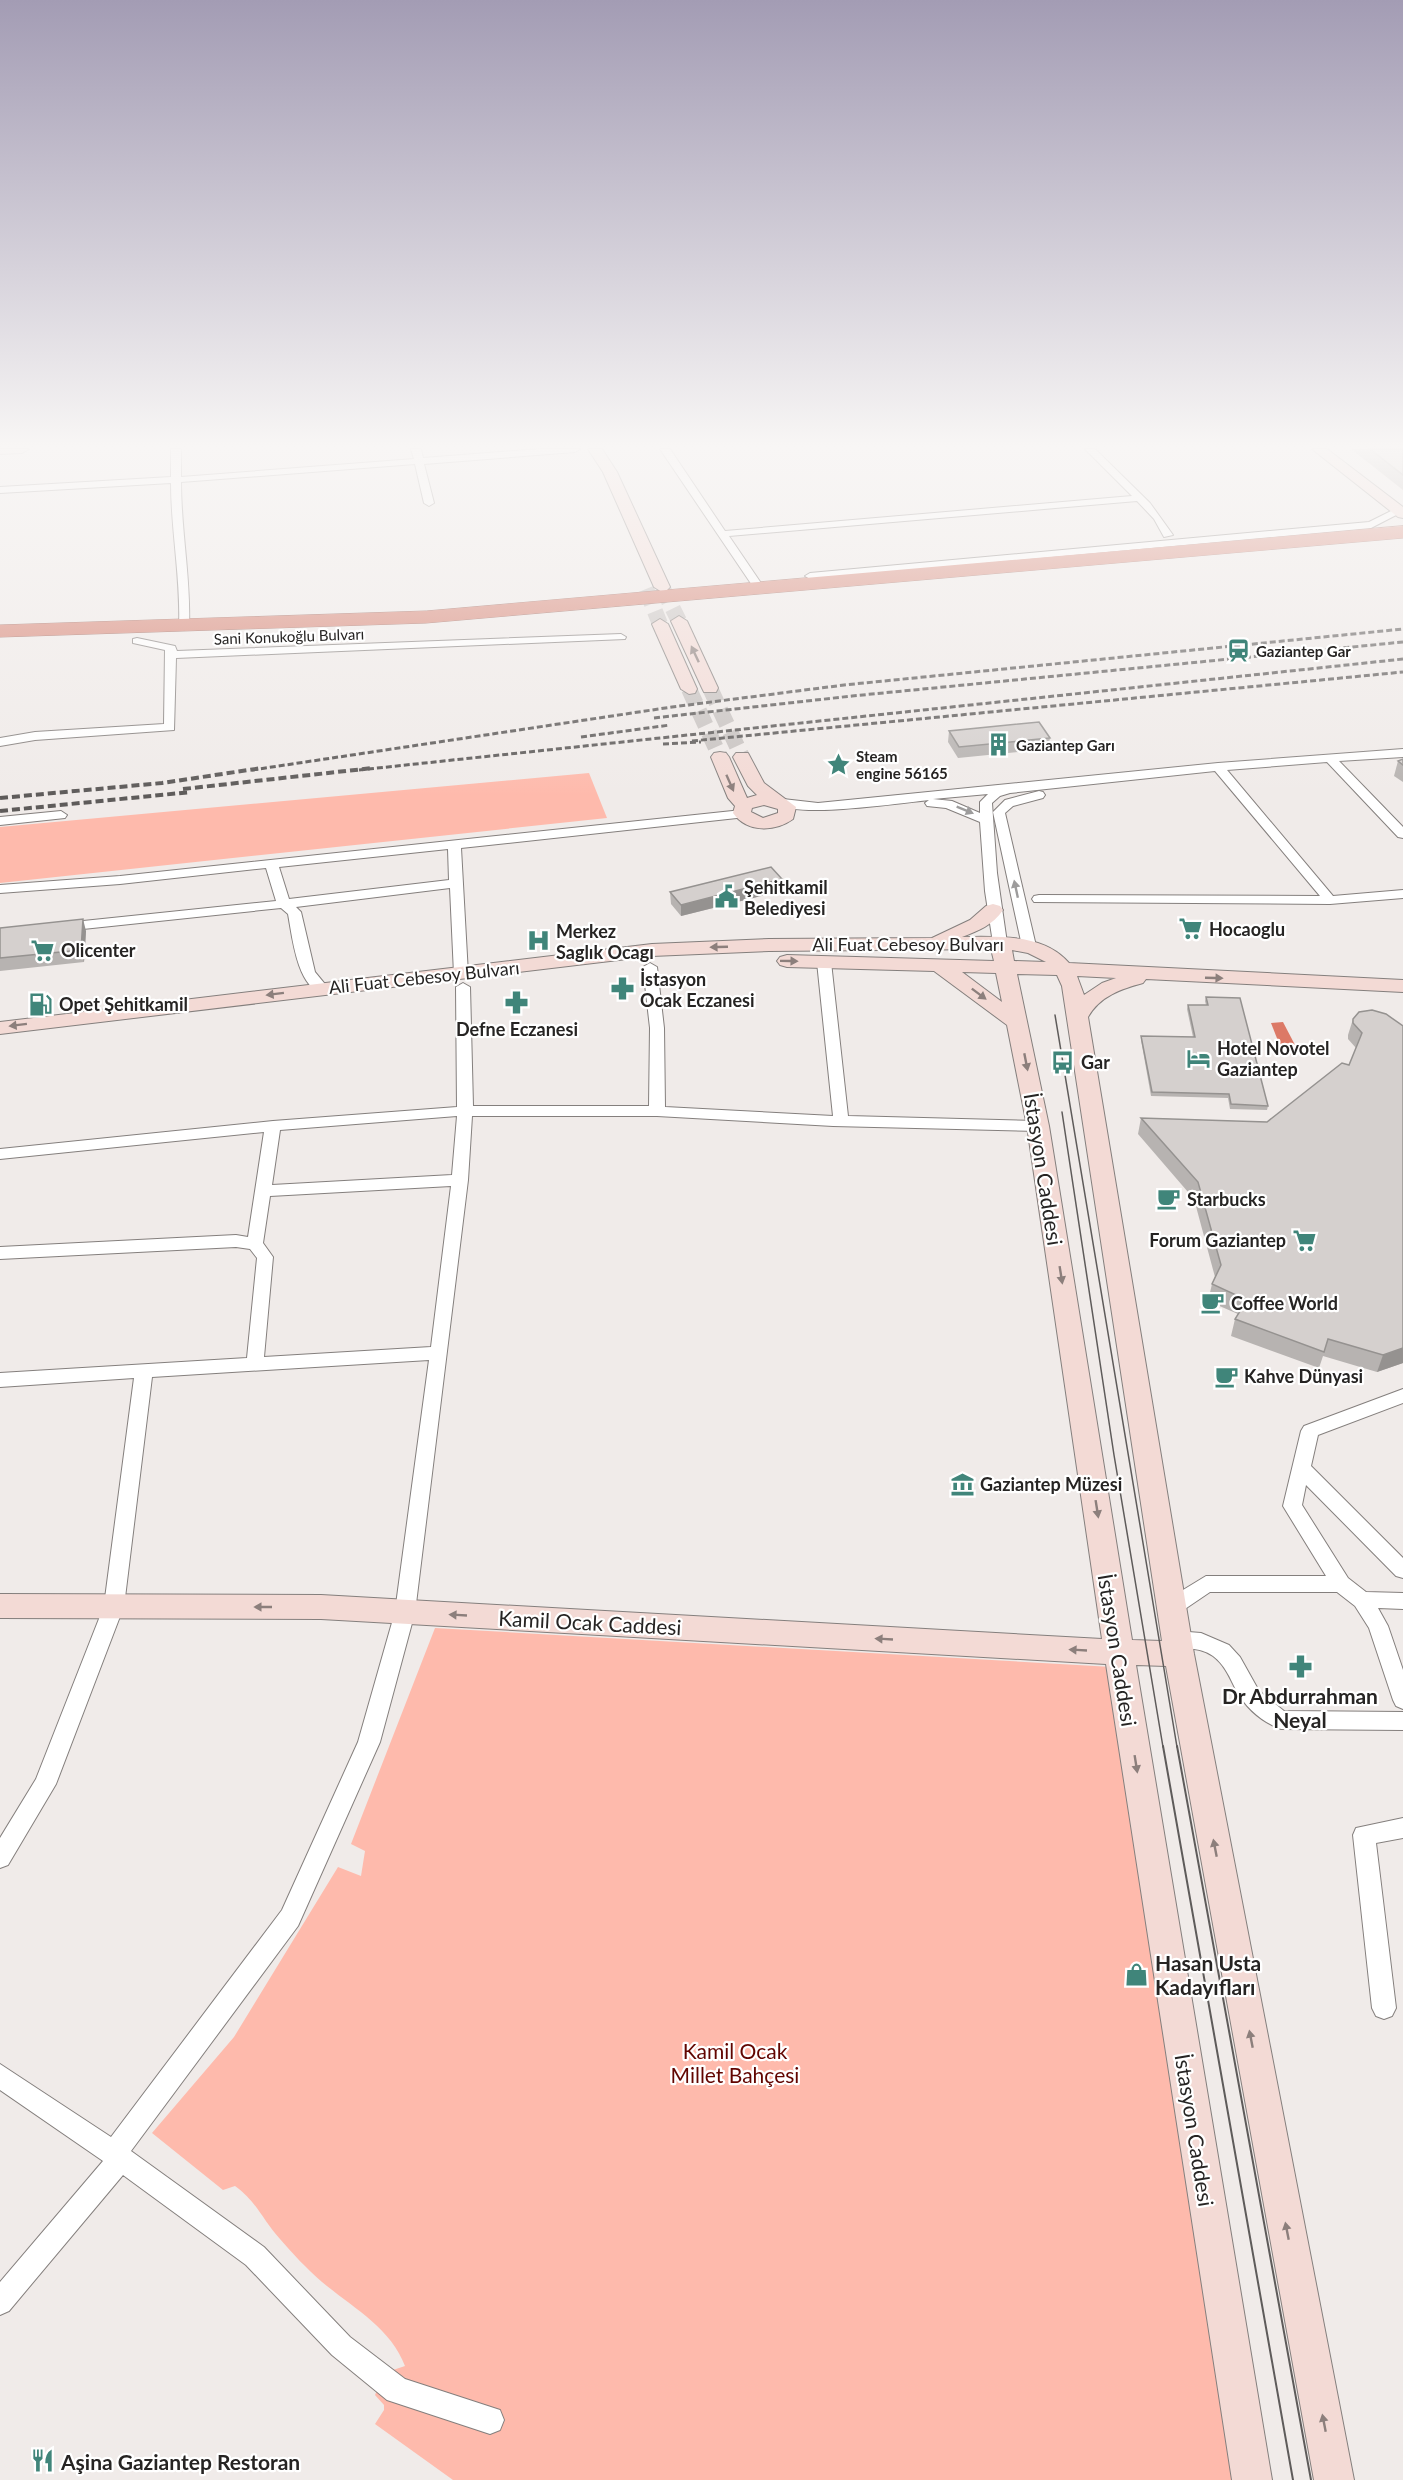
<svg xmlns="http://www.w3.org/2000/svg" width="1403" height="2480" font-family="Lato,sans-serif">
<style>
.green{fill:#febaac}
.water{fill:#dc7966}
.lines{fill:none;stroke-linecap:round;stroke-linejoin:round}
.secondary-tunnel{stroke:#c8c3c1;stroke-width:16;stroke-dasharray:16 8;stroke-linecap:butt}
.street-casing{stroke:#847f7d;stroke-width:2}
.secondary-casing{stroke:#847f7d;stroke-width:2}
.highway-casing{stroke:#986156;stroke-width:1}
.street{fill:#fff;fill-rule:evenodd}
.secondary{fill:#f3dad5;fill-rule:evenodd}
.highway{fill:#d68272;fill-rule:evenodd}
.tram-far1{stroke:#5e5b5a;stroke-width:1.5}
.tram{stroke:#5e5b5a;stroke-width:2}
.rail-far1{stroke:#5e5b5a;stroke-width:3;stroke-dasharray:6 3;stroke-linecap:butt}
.rail{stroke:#5e5b5a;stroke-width:4;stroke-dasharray:8 4;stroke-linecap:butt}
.wall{fill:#b7b3b1}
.shaded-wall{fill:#959290}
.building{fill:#d5d0ce;stroke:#959290;stroke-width:1.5}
.oneway{fill:#8c7f7c}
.oneway2{fill:#9d9c9c}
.labels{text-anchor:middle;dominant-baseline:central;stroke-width:4.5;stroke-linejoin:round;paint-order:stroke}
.far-street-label{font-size:15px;fill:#262423;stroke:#fff}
.far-poi-label{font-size:15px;font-weight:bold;fill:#262423;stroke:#fff;text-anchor:start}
.poi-label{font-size:18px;font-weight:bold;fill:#262423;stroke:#fff;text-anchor:start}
.street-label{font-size:18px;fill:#262423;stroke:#fff}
.near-street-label{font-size:21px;fill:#262423;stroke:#fff}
.near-poi-label{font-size:21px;font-weight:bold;fill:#262423;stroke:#fff;text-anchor:start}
.near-park-label{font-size:21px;fill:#620500;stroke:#fff}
</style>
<rect width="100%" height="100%" fill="#f0ebe9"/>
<g class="green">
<polygon points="589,773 607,818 0,883 0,827"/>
<path d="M435 1628 1112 1667 1233 2480H453L375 2424 384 2410V2405L375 2395 384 2373 405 2366C391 2328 352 2307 322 2282 307 2269 292 2253 280 2239 262 2219 257 2202 235 2186L223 2190 152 2133 234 2037 338 1867 361 1876 365 1851 351 1844Z"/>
</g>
<polygon class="water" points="1283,1022 1295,1045 1290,1055 1282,1051 1271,1023"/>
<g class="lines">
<g class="secondary-tunnel">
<polyline points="662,587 679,621"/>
<polyline points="646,589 660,624"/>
<polyline points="710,688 742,757"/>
<polyline points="689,689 720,757"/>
</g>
<defs>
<g id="street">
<path d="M171 449H181V477L414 459 411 449H421L423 458 541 449H580L575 452 424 464 434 503 429 506 424 503 415 464 181 482C181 531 191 579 189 627L184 630 179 627C181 579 171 531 171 483L0 493V487L171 477Z"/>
<polygon points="660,449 670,449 725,531 1132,496 1085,449 1095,449 1150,503 1173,535 1164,537 1154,519 1137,501 729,536 765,589 760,592 756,591"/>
<polygon points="1399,507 1402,508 1402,512 1371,528 810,579 805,576 810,573 1369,522"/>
<polygon points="621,634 626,637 625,639 176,658 174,730 35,740 0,746 0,738 35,732 164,724 165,650 133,643 133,639 137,638 175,646 177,651"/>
<path d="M1403 749V757L1339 761 1403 827V838L1398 837 1327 762 1227 770 1333 896 1403 890V898L1330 904 1034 902 1032 899 1034 896 1039 895 1320 896 1215 771 1010 793 1000 796 992 803 997 873 1007 943 1000 947 993 943 985 891 980 822 946 808 927 806 925 803 929 800C901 803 794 819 777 803L783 799 818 803 1218 763ZM988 794 980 802V813L952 801 933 799Z"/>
<polygon points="1039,791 1043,792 1045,795 1043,798 1013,806 1005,813 1036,946 1029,950 1022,946 993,812 1005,800"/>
<path d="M742 810 746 811 748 814 746 817 461 848 468 974 461 978 454 974 450 888 296 907 301 912 315 972 329 989 322 993C297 987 292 935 288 914L281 908 64 931 57 927 64 923 276 901 266 868 120 884 0 893V885L120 876ZM448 849 449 880 289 899 279 867Z"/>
<polygon points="61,811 67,815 65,818 0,825 0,817"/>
<path d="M824 958 831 962 848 1116 1038 1121 1046 1126 1038 1131 833 1126 657 1116H472L468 1180 415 1612 380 1742 298 1926 131 2151 264 2247 350 2337 405 2379 500 2410 504 2420 500 2430 490 2434 387 2400 332 2355 246 2265 123 2175 9 2311 0 2315V2282L103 2161 0 2090V2064L111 2137 282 1910 358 1742 395 1612 429 1360 152 1377 124 1606 56 1784 8 1865 0 1868V1838L36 1779 104 1606 134 1378 0 1387V1373L247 1358 257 1258 250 1249 236 1247 0 1259V1247L236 1235 248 1237 264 1132 0 1159V1149L273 1121 457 1107 456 987 463 983 470 987 473 1106H649L650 1028 643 967 650 963 657 967 664 1028 665 1107 833 1116 817 962ZM457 1116 452 1175 272 1185 280 1130ZM451 1186 431 1347 264 1357 273 1257 263 1243 270 1196Z"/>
<polygon points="1403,1389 1403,1403 1318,1435 1311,1466 1403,1558 1403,1578 1396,1576 1306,1485 1302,1505 1348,1578 1366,1592 1403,1593 1403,1609 1378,1608 1388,1626 1403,1670 1403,1709 1396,1706 1393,1700 1369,1628 1355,1606 1337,1592 1210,1592 1179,1613 1172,1615 1165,1613 1162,1607 1165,1601 1206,1576 1326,1576 1283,1506 1301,1431 1304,1426"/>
<path d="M1176 1631 1201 1633 1229 1645 1240 1657 1259 1691 1284 1711 1403 1712V1730L1281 1729C1262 1722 1246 1708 1236 1690 1230 1678 1225 1665 1213 1656 1199 1646 1184 1650 1169 1645L1166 1639 1169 1633Z"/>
<polygon points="1403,1818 1403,1838 1376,1843 1396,2008 1392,2016 1384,2019 1376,2016 1372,2008 1353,1835 1356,1828"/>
</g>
<g id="secondary">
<polygon points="0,449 29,449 22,453 0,454"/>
<polygon points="588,449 602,449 617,472 670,587 667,590 662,592 654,587 603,472"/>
<polygon points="1312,449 1327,449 1403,507 1403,518 1398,517"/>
<polygon points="679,616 687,621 718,688 716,692 704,692 702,688 671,621"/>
<polygon points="660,619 668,624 697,689 695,693 689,694 681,689 652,624"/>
<path d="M720 752 726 753 729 757 747 798 757 795 748 786 733 757 736 753H748L764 783 796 807 793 819C775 832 747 833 733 813L735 806 728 798 711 757 714 753ZM764 805 778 809V813L763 818 751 812 752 808Z"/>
<path d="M993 904 1000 906 1003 910C993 925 978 931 962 937 998 937 1043 933 1069 963L1403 980V992L1146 979 1143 983C1121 989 1100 996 1088 1017L1194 1654 1354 2480H1314L1166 1666 1136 1665 1272 2480H1232L1106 1664 321 1619 0 1618V1594L321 1595 1102 1639 1027 1126 1007 1025 934 971 787 967 780 965 777 961 780 957 787 955 994 961 991 949 769 951 652 956 0 1034V1022L652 944 769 939 932 938 970 920 986 906ZM1012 950 1028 953 1046 962 1014 961ZM962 972 996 973 1002 1002ZM1017 974 1057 975 1062 986 1162 1641 1132 1640 1049 1126ZM1077 976 1116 978 1102 983 1084 995Z"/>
</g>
<polygon id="highway" points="1403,526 1403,538 426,623 0,637 0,625 426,611"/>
</defs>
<use href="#street" class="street-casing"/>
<use href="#secondary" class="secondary-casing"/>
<use href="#highway" class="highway-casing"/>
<use href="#street" class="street"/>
<use href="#secondary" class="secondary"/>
<use href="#highway" class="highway"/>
<g class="tram-far1">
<polyline points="1055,1015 1177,1747"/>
<polyline points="1062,1112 1114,1455 1163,1747"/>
</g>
<g class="tram">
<polyline points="1163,1746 1293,2480"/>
<polyline points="1177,1746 1311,2480"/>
</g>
<g class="rail-far1">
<polyline points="654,718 852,696 1403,642"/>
<polyline points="581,737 670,725"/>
<polyline points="692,741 1403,672"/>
<polyline points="663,744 701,742"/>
<polyline points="252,770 672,707 844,685 1403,629"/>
<polyline points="359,770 1403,659"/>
</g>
<g class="rail">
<polyline points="183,789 373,768"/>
<polyline points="0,798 162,783 262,768"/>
<polyline points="0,811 191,792"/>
</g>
</g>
<g class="wall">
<polygon points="1351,449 1403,449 1403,490"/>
<polygon points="949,731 1050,738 1048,749 958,758 948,742"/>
<polygon points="1403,759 1403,782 1394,776 1398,761"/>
<polygon points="781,891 681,916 671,904 670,892"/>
<polygon points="0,928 86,931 84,962 0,971"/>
<polygon points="1206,997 1268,1106 1267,1110 1230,1109 1228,1098 1151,1096 1141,1040 1141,1036 1193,1037 1187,1009 1188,1005 1206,1005 1205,1001"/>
<polygon points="1353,1019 1403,1026 1403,1363 1377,1372 1323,1356 1319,1368 1231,1336 1235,1319 1238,1314 1208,1301 1212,1284 1215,1277 1194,1199 1138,1134 1141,1118 1267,1122 1349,1065 1356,1048 1348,1039 1348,1035"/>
</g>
<g class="shaded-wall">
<polygon points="782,879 781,891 681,916 681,905"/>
<polygon points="83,919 86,931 84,962 81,950"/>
<polygon points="1403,1348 1403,1363 1377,1372 1383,1355"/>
</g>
<g class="building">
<polygon points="1370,449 1403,449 1403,475"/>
<polygon points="1039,722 1050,738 959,747 949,731"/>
<polygon points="1403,759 1403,765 1398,761"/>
<polygon points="771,867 782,879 681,905 670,892"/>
<polygon points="83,919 81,950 0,958 0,928"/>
<polygon points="1206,997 1240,998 1268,1106 1231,1104 1229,1094 1152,1092 1141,1036 1195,1037 1188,1005 1208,1005"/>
<polygon points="1372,1010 1386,1014 1403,1026 1403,1348 1383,1355 1328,1339 1324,1352 1235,1319 1247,1300 1212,1284 1221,1265 1198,1182 1141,1118 1267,1122 1342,1063 1349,1065 1362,1033 1353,1023 1353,1019 1359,1012"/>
</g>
<defs><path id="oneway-solid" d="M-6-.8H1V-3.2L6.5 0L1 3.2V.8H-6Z" transform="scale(1.5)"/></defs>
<g class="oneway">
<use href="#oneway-solid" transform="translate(695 654) rotate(-115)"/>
<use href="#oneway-solid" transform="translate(730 783) rotate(66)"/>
<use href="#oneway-solid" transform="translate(719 947) rotate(178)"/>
<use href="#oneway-solid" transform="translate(789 961) rotate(1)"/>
<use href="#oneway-solid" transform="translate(1214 978) rotate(2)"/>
<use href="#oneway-solid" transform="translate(275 994) rotate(173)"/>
<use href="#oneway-solid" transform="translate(979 994) rotate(37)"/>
<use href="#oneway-solid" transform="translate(18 1025) rotate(173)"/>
<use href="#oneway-solid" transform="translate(1026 1062) rotate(79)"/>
<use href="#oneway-solid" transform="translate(1061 1275) rotate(81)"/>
<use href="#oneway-solid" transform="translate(1097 1509) rotate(81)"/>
<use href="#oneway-solid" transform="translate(263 1607) rotate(-180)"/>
<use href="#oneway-solid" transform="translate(458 1615) rotate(-177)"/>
<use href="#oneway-solid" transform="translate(884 1639) rotate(-177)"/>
<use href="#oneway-solid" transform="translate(1078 1650) rotate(-177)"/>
<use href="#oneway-solid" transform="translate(1136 1764) rotate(81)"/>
<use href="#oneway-solid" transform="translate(1215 1848) rotate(-101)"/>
<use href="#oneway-solid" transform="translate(1251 2039) rotate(-101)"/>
<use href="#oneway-solid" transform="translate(1287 2231) rotate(-101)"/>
<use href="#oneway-solid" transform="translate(1324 2423) rotate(-101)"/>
</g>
<g class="oneway2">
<use href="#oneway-solid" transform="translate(965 810) rotate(22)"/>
<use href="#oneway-solid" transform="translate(1016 889) rotate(-102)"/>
</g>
<linearGradient id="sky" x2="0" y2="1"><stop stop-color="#a39cb4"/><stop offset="0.56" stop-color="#f8f6f5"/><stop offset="1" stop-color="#f8f6f5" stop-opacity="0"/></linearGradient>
<rect width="1403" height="796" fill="url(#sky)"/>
<defs>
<symbol id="station-bare" viewBox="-9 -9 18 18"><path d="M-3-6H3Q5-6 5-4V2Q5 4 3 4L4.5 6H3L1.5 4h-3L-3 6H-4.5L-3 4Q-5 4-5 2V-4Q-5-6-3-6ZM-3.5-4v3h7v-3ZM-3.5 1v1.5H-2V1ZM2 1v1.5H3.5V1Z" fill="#40857a" stroke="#fff" stroke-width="2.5" paint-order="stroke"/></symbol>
<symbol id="building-bare" viewBox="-9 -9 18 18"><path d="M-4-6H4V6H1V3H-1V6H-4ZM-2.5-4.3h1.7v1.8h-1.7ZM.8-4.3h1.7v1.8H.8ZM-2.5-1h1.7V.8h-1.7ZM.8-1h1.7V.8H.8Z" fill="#40857a" stroke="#fff" stroke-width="2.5" paint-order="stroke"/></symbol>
<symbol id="sight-bare" viewBox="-9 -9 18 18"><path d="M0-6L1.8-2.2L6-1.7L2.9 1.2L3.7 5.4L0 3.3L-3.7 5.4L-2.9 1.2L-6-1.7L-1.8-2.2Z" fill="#40857a" stroke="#fff" stroke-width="2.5" paint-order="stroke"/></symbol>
<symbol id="civic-bare" viewBox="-9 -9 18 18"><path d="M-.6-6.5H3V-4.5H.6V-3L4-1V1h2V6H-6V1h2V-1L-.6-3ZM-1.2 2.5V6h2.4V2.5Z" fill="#40857a" stroke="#fff" stroke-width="2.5" paint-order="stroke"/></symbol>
<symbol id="supermarket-bare" viewBox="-9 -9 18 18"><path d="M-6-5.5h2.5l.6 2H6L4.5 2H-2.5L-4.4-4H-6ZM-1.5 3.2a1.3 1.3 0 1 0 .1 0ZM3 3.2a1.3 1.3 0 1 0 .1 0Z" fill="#40857a" stroke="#fff" stroke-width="2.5" paint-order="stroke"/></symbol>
<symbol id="hospital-bare" viewBox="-9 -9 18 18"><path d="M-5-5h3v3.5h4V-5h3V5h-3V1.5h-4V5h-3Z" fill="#40857a" stroke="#fff" stroke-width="2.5" paint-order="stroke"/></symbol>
<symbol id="pharmacy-bare" viewBox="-9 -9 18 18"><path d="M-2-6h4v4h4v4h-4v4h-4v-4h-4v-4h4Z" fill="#40857a" stroke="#fff" stroke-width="2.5" paint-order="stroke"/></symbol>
<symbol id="fuel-bare" viewBox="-9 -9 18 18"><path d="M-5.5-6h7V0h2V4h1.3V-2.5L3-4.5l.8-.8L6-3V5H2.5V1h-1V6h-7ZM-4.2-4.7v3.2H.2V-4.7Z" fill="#40857a" stroke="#fff" stroke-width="2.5" paint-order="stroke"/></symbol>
<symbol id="hotel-bare" viewBox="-9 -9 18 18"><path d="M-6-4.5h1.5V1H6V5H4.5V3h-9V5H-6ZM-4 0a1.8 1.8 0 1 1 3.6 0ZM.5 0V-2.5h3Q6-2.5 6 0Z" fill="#40857a" stroke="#fff" stroke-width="2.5" paint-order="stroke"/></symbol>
<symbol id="bus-bare" viewBox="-9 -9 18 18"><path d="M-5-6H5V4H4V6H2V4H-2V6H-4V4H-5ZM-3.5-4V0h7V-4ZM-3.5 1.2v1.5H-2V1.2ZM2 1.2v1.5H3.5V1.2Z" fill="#40857a" stroke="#fff" stroke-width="2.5" paint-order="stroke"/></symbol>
<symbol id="cafe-bare" viewBox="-9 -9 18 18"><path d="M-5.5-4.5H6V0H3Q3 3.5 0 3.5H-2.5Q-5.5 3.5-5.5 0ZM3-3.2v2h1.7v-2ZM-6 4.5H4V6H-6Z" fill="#40857a" stroke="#fff" stroke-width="2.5" paint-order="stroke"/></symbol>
<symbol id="museum-bare" viewBox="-9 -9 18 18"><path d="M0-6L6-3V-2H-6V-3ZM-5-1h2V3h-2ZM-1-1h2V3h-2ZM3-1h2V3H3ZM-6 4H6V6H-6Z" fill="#40857a" stroke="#fff" stroke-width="2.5" paint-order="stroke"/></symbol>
<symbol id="shop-bare" viewBox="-9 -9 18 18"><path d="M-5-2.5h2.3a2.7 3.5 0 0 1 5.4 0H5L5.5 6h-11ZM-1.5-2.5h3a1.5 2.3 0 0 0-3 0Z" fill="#40857a" stroke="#fff" stroke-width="2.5" paint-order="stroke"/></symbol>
<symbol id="restaurant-bare" viewBox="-9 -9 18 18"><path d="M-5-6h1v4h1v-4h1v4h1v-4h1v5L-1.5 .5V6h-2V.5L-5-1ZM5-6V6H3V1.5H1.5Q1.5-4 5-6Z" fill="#40857a" stroke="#fff" stroke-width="2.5" paint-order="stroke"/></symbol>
</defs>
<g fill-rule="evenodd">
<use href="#station-bare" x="1222" y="634" width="33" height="33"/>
<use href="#building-bare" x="982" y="728" width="33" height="33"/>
<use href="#sight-bare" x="822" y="748" width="33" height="33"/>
<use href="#civic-bare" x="710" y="880" width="33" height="33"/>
<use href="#supermarket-bare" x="1174" y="912" width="33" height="33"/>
<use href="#hospital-bare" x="522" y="924" width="33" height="33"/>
<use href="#supermarket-bare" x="26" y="934" width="33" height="33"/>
<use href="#pharmacy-bare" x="606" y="972" width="33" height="33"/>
<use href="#pharmacy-bare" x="500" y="986" width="33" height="33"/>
<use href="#fuel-bare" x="24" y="988" width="33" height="33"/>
<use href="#hotel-bare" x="1182" y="1042" width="33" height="33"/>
<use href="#bus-bare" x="1046" y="1046" width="33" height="33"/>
<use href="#cafe-bare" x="1152" y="1182" width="33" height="33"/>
<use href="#supermarket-bare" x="1288" y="1224" width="33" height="33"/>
<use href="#cafe-bare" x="1196" y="1286" width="33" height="33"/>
<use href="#cafe-bare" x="1210" y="1360" width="33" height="33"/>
<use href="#museum-bare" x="946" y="1468" width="33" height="33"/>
<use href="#pharmacy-bare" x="1284" y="1650" width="33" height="33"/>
<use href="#shop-bare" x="1120" y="1958" width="33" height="33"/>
<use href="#restaurant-bare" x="26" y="2444" width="33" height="33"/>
</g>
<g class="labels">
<g class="far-street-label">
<text transform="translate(289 636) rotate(-2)">Sani Konukoğlu Bulvarı</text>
</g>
<g class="far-poi-label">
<text x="1256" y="651">Gaziantep Gar</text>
<text x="1016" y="745">Gaziantep Garı</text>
<text x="856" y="756">Steam<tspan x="856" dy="17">engine 56165</tspan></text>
</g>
<g class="poi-label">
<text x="744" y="887">Şehitkamil<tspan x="744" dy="21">Belediyesi</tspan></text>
<text x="1209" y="929">Hocaoglu</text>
<text x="556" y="931">Merkez<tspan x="556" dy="21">Saglık Ocagı</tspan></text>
<text x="61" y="950">Olicenter</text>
<text x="640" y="979">İstasyon<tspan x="640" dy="21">Ocak Eczanesi</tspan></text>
<text x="59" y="1004">Opet Şehitkamil</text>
<text x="517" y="1029" text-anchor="middle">Defne Eczanesi</text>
<text x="1217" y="1048">Hotel Novotel<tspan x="1217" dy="21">Gaziantep</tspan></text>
<text x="1081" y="1062">Gar</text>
<text x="1187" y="1199">Starbucks</text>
<text x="1286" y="1240" text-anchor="end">Forum Gaziantep</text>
<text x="1231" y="1303">Coffee World</text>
<text x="1244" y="1376">Kahve Dünyasi</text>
<text x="980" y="1484">Gaziantep Müzesi</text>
</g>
<g class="street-label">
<text x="908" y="944">Ali Fuat Cebesoy Bulvarı</text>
<text transform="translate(424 977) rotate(-6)">Ali Fuat Cebesoy Bulvarı</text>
</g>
<g class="near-street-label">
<text transform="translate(1044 1169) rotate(81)">İstasyon Caddesi</text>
<text transform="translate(590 1622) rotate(3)">Kamil Ocak Caddesi</text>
<text transform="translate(1118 1650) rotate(81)">İstasyon Caddesi</text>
<text transform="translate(1195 2130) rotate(81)">İstasyon Caddesi</text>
</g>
<g class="near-poi-label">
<text x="1300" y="1695" text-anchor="middle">Dr Abdurrahman<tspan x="1300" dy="24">Neyal</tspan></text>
<text x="1155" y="1962">Hasan Usta<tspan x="1155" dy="24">Kadayıfları</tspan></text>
<text x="61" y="2461">Aşina Gaziantep Restoran</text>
</g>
<g class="near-park-label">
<text x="735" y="2050">Kamil Ocak<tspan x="735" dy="24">Millet Bahçesi</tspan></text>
</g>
</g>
</svg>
